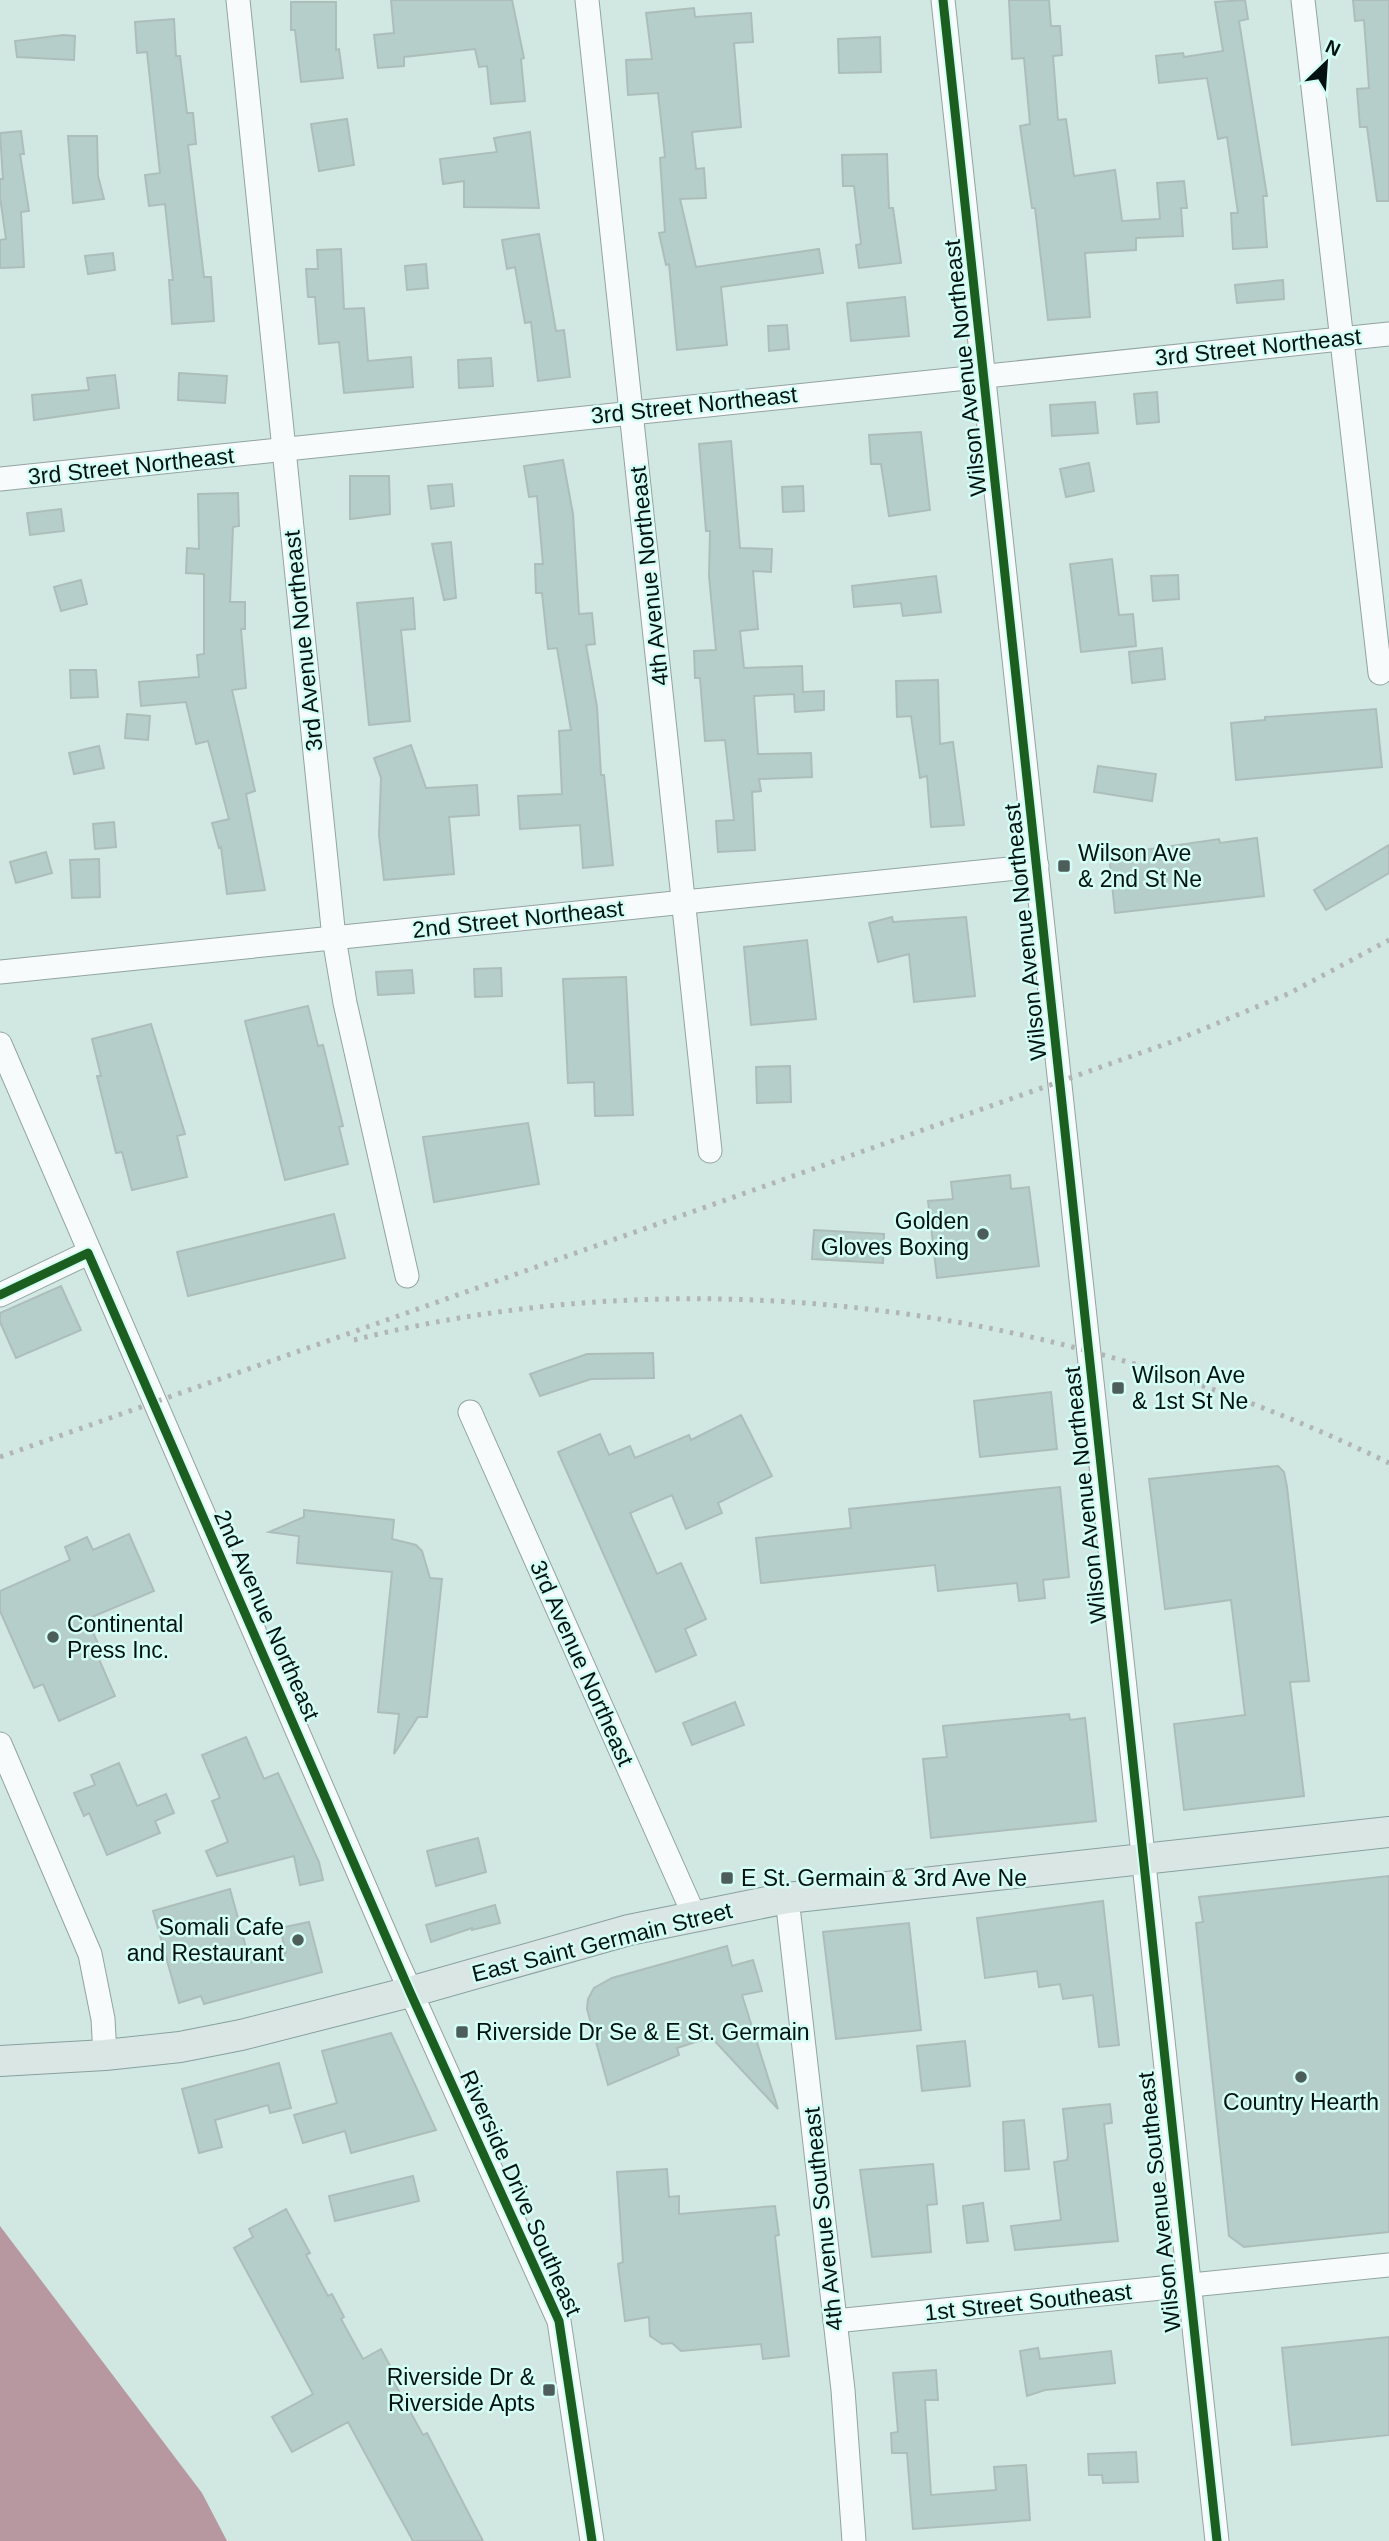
<svg xmlns="http://www.w3.org/2000/svg" width="1389" height="2541" font-family="Arial,sans-serif">
<style>
.water{fill:#b898a0}
.building{fill:#b6cec9;stroke:#adbeba;stroke-width:2}
.lines{fill:none;stroke-linecap:round;stroke-linejoin:round}
.minor-casing{stroke:#92a4a0;stroke-width:25}
.major-casing{stroke:#87a19c;stroke-width:32}
.minor{stroke:#f8fbfb;stroke-width:23}
.major{stroke:#dae6e4;stroke-width:30}
.rail{stroke:#b1b6b5;stroke-width:5;stroke-dasharray:3.5 7;stroke-linecap:butt}
.cycleway-casing{stroke:#d4fef5;stroke-width:13}
.cycleway{stroke:#1b5e20;stroke-width:9}
.poi-dot{fill:#4c5d5a;stroke:#d4fef5;stroke-width:2.5}
.labels{text-anchor:middle;dominant-baseline:central;stroke-width:5;stroke-linejoin:round;paint-order:stroke}
.street-label{font-size:23px;fill:#041310;stroke:#d4fef5}
.poi-label{font-size:23px;fill:#041310;stroke:#d4fef5;text-anchor:start}
</style>
<rect width="100%" height="100%" fill="#d1e7e2"/>
<polygon class="water" points="0,2226 202,2493 227,2541 0,2541"/>
<g class="building">
<polygon points="391,0 512,0 524,58 521,59 525,101 491,104 487,66 479,67 475,49 404,57 404,66 378,68 374,35 394,33"/>
<polygon points="1009,0 1049,0 1051,26 1060,26 1062,55 1053,56 1058,120 1066,119 1074,176 1115,170 1122,221 1160,219 1157,183 1184,181 1187,208 1181,208 1183,236 1136,238 1136,250 1085,253 1090,317 1048,320 1035,208 1032,208 1020,126 1030,124 1024,58 1012,59"/>
<polygon points="1245,0 1248,19 1239,21 1267,196 1263,196 1267,247 1233,249 1231,213 1238,213 1227,137 1218,139 1207,78 1159,83 1156,56 1183,53 1184,57 1223,51 1215,2"/>
<polygon points="1353,0 1389,0 1389,201 1377,201 1367,127 1360,127 1357,89 1369,88 1364,20 1355,21"/>
<polygon points="291,2 336,2 336,50 339,49 343,78 301,82 295,30 291,30"/>
<polygon points="694,8 695,17 751,13 753,42 734,43 741,127 692,132 696,169 704,168 706,198 680,199 696,267 819,249 823,273 721,287 727,345 677,350 669,264 666,265 659,233 665,232 660,158 665,157 658,93 628,95 626,60 652,59 646,13"/>
<polygon points="174,19 176,56 180,56 187,113 193,113 196,144 188,145 204,277 211,277 214,321 172,324 169,280 173,280 165,204 149,206 145,175 160,173 147,52 137,53 135,22"/>
<polygon points="63,35 75,36 74,60 17,57 15,41"/>
<polygon points="880,37 881,72 839,73 838,39"/>
<polygon points="347,119 354,165 319,171 311,124"/>
<polygon points="21,131 24,154 20,154 29,211 21,212 24,267 0,268 0,240 6,239 0,197 0,179 3,179 0,133"/>
<polygon points="530,132 539,208 464,207 464,181 443,184 440,159 497,152 494,138"/>
<polygon points="68,136 97,136 98,176 104,199 73,203"/>
<polygon points="887,154 889,208 893,208 901,263 859,268 856,245 861,244 854,186 843,186 842,155"/>
<polygon points="539,234 556,331 564,330 570,377 538,381 531,322 525,323 515,267 507,269 502,240"/>
<polygon points="341,249 344,309 364,308 368,361 411,357 413,387 344,393 339,342 319,344 315,297 308,297 306,269 318,269 317,250"/>
<polygon points="113,253 115,270 88,274 85,256"/>
<polygon points="426,264 428,288 407,290 405,266"/>
<polygon points="1283,280 1284,299 1237,303 1235,285"/>
<polygon points="905,297 909,336 851,341 847,303"/>
<polygon points="787,325 789,349 769,351 768,326"/>
<polygon points="491,358 493,386 459,388 458,360"/>
<polygon points="179,373 227,376 225,403 178,400"/>
<polygon points="115,375 119,408 34,420 32,395 89,390 87,378"/>
<polygon points="1157,392 1159,422 1137,424 1134,394"/>
<polygon points="1095,402 1098,433 1052,436 1050,405"/>
<polygon points="921,432 930,510 889,516 881,464 871,464 869,435"/>
<polygon points="731,441 740,548 772,549 771,572 753,571 758,629 740,631 744,668 802,666 803,692 824,691 824,710 795,712 794,694 754,696 758,754 811,753 812,777 759,779 761,791 752,792 755,850 718,852 716,821 734,820 725,740 705,741 700,678 695,678 694,651 716,650 709,576 710,531 706,531 699,444"/>
<polygon points="563,460 573,514 579,614 592,613 595,644 586,645 597,707 601,775 604,775 613,865 583,868 580,825 520,829 518,796 562,794 559,731 571,730 557,648 548,649 542,593 536,593 535,564 543,564 537,496 529,497 524,466"/>
<polygon points="1089,463 1094,491 1066,497 1060,469"/>
<polygon points="350,476 389,476 390,514 350,519"/>
<polygon points="452,484 454,506 431,509 428,486"/>
<polygon points="803,486 804,511 783,512 782,487"/>
<polygon points="238,493 239,526 233,527 230,602 245,602 245,629 241,629 246,688 232,690 255,791 246,794 265,890 227,894 221,847 219,848 212,823 229,819 208,741 196,744 186,702 141,706 139,682 199,677 197,655 204,654 204,574 186,573 187,548 199,549 198,494"/>
<polygon points="61,509 64,531 30,535 27,513"/>
<polygon points="451,542 456,598 444,600 432,544"/>
<polygon points="1112,559 1119,615 1133,614 1136,646 1081,652 1070,564"/>
<polygon points="1178,575 1179,599 1153,601 1151,576"/>
<polygon points="936,576 941,612 903,616 901,603 854,607 852,586"/>
<polygon points="81,580 87,604 61,611 54,587"/>
<polygon points="413,598 415,629 401,630 410,721 369,725 357,603"/>
<polygon points="1162,648 1165,679 1132,683 1129,652"/>
<polygon points="70,670 96,670 98,697 71,698"/>
<polygon points="938,680 940,744 953,742 964,825 931,827 927,776 920,778 911,716 897,717 896,681"/>
<polygon points="1376,709 1382,767 1236,780 1231,723 1265,720 1265,717"/>
<polygon points="127,714 150,716 148,740 125,738"/>
<polygon points="411,745 426,788 477,785 479,815 449,817 454,874 384,880 379,835 381,778 374,758"/>
<polygon points="99,746 104,768 74,774 69,753"/>
<polygon points="1098,766 1156,774 1152,801 1094,792"/>
<polygon points="114,822 116,847 95,849 93,824"/>
<polygon points="1257,838 1264,896 1115,913 1109,855 1219,839 1220,843"/>
<polygon points="1389,845 1389,873 1326,910 1314,890"/>
<polygon points="46,852 52,873 16,883 10,862"/>
<polygon points="99,859 100,897 72,898 70,860"/>
<polygon points="892,917 893,922 966,917 975,996 914,1002 909,954 878,962 869,923"/>
<polygon points="807,940 816,1019 751,1025 744,947"/>
<polygon points="501,968 502,996 475,997 474,969"/>
<polygon points="412,970 414,993 378,995 376,972"/>
<polygon points="626,977 633,1115 595,1116 594,1082 568,1083 563,979"/>
<polygon points="308,1006 318,1046 323,1045 343,1126 339,1127 348,1164 285,1180 245,1021"/>
<polygon points="151,1024 185,1134 177,1136 187,1177 132,1190 122,1152 116,1153 97,1076 101,1076 92,1039"/>
<polygon points="790,1066 791,1102 757,1103 756,1067"/>
<polygon points="528,1123 539,1184 434,1202 423,1137"/>
<polygon points="1010,1175 1011,1189 1029,1187 1039,1266 937,1278 928,1201 953,1199 951,1182"/>
<polygon points="334,1214 345,1258 188,1296 177,1252"/>
<polygon points="814,1230 884,1234 883,1263 812,1259"/>
<polygon points="61,1286 81,1330 16,1358 0,1322 0,1313"/>
<polygon points="653,1353 654,1378 591,1379 540,1396 530,1374 587,1354"/>
<polygon points="1051,1392 1057,1449 980,1457 974,1401"/>
<polygon points="741,1415 772,1476 718,1503 722,1513 686,1529 672,1495 630,1513 657,1574 681,1563 706,1619 685,1629 696,1655 656,1672 558,1452 600,1434 609,1455 630,1446 635,1458 689,1435 691,1440"/>
<polygon points="1278,1466 1284,1472 1287,1487 1309,1681 1290,1682 1304,1796 1184,1810 1174,1724 1245,1715 1231,1600 1165,1609 1149,1479"/>
<polygon points="1060,1487 1069,1577 1043,1580 1045,1598 1019,1601 1017,1583 938,1591 935,1565 761,1583 756,1538 851,1528 849,1509"/>
<polygon points="304,1510 394,1520 392,1539 416,1545 422,1551 430,1578 442,1579 427,1717 418,1717 394,1754 399,1714 378,1712 392,1572 297,1563 299,1536 269,1532 304,1517"/>
<polygon points="129,1534 154,1591 87,1619 103,1655 98,1657 115,1696 59,1721 43,1684 34,1688 0,1611 0,1591 70,1560 65,1547 87,1537 93,1550"/>
<polygon points="735,1702 744,1725 692,1745 683,1723"/>
<polygon points="1069,1714 1070,1720 1085,1718 1096,1821 931,1838 923,1759 947,1757 943,1726"/>
<polygon points="246,1737 264,1779 278,1773 319,1862 323,1880 300,1885 294,1856 217,1876 206,1851 228,1842 212,1801 220,1798 202,1755"/>
<polygon points="119,1763 137,1806 166,1794 174,1813 155,1821 160,1833 107,1855 89,1813 84,1816 74,1793 95,1785 91,1775"/>
<polygon points="478,1838 486,1872 436,1886 427,1851"/>
<polygon points="1389,1876 1389,2232 1244,2247 1229,2236 1196,1923 1203,1922 1199,1897"/>
<polygon points="230,1889 250,1962 286,1953 280,1928 309,1922 322,1972 204,2004 201,1996 179,2003 153,1911"/>
<polygon points="1103,1901 1119,2045 1099,2047 1093,1995 1063,1999 1060,1984 1039,1987 1037,1971 985,1978 977,1918"/>
<polygon points="495,1905 500,1923 472,1930 472,1928 431,1942 426,1925"/>
<polygon points="909,1923 921,2030 836,2039 823,1932"/>
<polygon points="727,1946 732,1966 753,1960 762,1991 742,1995 778,2109 711,2037 677,2048 679,2055 608,2085 587,2009 588,1999 594,1988 612,1978"/>
<polygon points="391,2033 436,2130 351,2153 345,2131 303,2143 294,2115 337,2103 322,2051"/>
<polygon points="965,2041 970,2086 922,2091 917,2046"/>
<polygon points="279,2063 291,2108 270,2113 268,2105 215,2120 222,2147 199,2153 182,2089"/>
<polygon points="1110,2104 1112,2123 1104,2124 1118,2241 1015,2250 1011,2226 1061,2220 1054,2162 1067,2160 1068,2155 1063,2109"/>
<polygon points="1024,2120 1029,2169 1005,2171 1003,2122"/>
<polygon points="933,2164 937,2204 927,2205 931,2252 872,2257 860,2170"/>
<polygon points="667,2169 669,2197 679,2196 679,2214 775,2206 779,2235 775,2236 789,2356 763,2359 761,2344 681,2351 672,2343 662,2344 650,2336 649,2317 625,2321 618,2264 623,2262 617,2172"/>
<polygon points="413,2176 419,2201 335,2221 329,2196"/>
<polygon points="983,2203 988,2241 967,2243 963,2206"/>
<polygon points="286,2209 310,2253 306,2255 328,2296 332,2294 344,2317 341,2319 363,2359 381,2349 394,2373 390,2375 423,2435 427,2433 483,2541 413,2541 348,2422 292,2452 272,2417 313,2394 234,2248 253,2237 249,2229"/>
<polygon points="1389,2337 1389,2435 1292,2445 1282,2348"/>
<polygon points="1038,2348 1040,2359 1111,2351 1115,2383 1045,2390 1027,2396 1020,2351"/>
<polygon points="936,2370 938,2400 925,2400 931,2495 996,2490 994,2467 1026,2465 1030,2520 913,2529 907,2453 892,2453 891,2433 898,2432 893,2373"/>
<polygon points="1136,2452 1138,2482 1103,2483 1102,2475 1089,2475 1088,2454"/>
</g>
<g class="lines">
<defs>
<g id="minor">
<polyline points="238,0 334,938 345,1003 407,1276"/>
<polyline points="587,0 710,1151"/>
<polyline points="943,0 1217,2541"/>
<polyline points="1303,0 1380,673"/>
<polyline points="0,479 1389,334"/>
<polyline points="0,972 1037,866"/>
<polyline points="0,1044 396,1959 559,2321 592,2541"/>
<polyline points="0,1295 88,1253"/>
<polyline points="470,1412 694,1915"/>
<polyline points="0,1744 90,1954 103,2019 105,2055"/>
<polyline points="787,1898 843,2390 854,2541"/>
<polyline points="835,2321 1389,2265"/>
</g>
<polyline id="major" points="0,2061 105,2055 180,2047 241,2035 410,1992 629,1930 787,1898 1389,1832"/>
</defs>
<use href="#minor" class="minor-casing"/>
<use href="#major" class="major-casing"/>
<use href="#minor" class="minor"/>
<use href="#major" class="major"/>
<g class="rail">
<path d="M354 1340C700 1253 1071 1308 1389 1463"/>
<polyline points="0,1457 1177,1040 1290,993 1389,940"/>
</g>
<defs>
<g id="cycleway">
<polyline points="943,0 1217,2541"/>
<polyline points="0,1295 88,1253 410,1992 559,2321 592,2541"/>
</g>
</defs>
<use href="#cycleway" class="cycleway-casing"/>
<use href="#cycleway" class="cycleway"/>
</g>
<g class="poi-dot">
<rect x="1057" y="859" width="14" height="14" rx="3.5"/>
<circle cx="983" cy="1234" r="7"/>
<rect x="1111" y="1381" width="14" height="14" rx="3.5"/>
<circle cx="53" cy="1637" r="7"/>
<rect x="720" y="1871" width="14" height="14" rx="3.5"/>
<circle cx="298" cy="1940" r="7"/>
<rect x="455" y="2025" width="14" height="14" rx="3.5"/>
<circle cx="1301" cy="2077" r="7"/>
<rect x="542" y="2383" width="14" height="14" rx="3.5"/>
</g>
<g class="labels">
<g class="street-label">
<text transform="translate(1258 347) rotate(-6)">3rd Street Northeast</text>
<text transform="translate(965 368) rotate(-96)">Wilson Avenue Northeast</text>
<text transform="translate(694 405) rotate(-6)">3rd Street Northeast</text>
<text transform="translate(131 466) rotate(-6)">3rd Street Northeast</text>
<text transform="translate(649 576) rotate(-96)">4th Avenue Northeast</text>
<text transform="translate(303 641) rotate(-96)">3rd Avenue Northeast</text>
<text transform="translate(518 919) rotate(-6)">2nd Street Northeast</text>
<text transform="translate(1025 932) rotate(-96)">Wilson Avenue Northeast</text>
<text transform="translate(1085 1495) rotate(-96)">Wilson Avenue Northeast</text>
<text transform="translate(267 1615) rotate(66)">2nd Avenue Northeast</text>
<text transform="translate(582 1663) rotate(66)">3rd Avenue Northeast</text>
<text transform="translate(602 1942) rotate(-14)">East Saint Germain Street</text>
<text transform="translate(521 2193) rotate(66)">Riverside Drive Southeast</text>
<text transform="translate(1159 2202) rotate(-96)">Wilson Avenue Southeast</text>
<text transform="translate(823 2219) rotate(-96)">4th Avenue Southeast</text>
<text transform="translate(1028 2302) rotate(-6)">1st Street Southeast</text>
</g>
<g class="poi-label">
<text x="1078" y="853">Wilson Ave<tspan x="1078" dy="26">&amp; 2nd St Ne</tspan></text>
<text x="969" y="1221" text-anchor="end">Golden<tspan x="969" dy="26">Gloves Boxing</tspan></text>
<text x="1132" y="1375">Wilson Ave<tspan x="1132" dy="26">&amp; 1st St Ne</tspan></text>
<text x="67" y="1624">Continental<tspan x="67" dy="26">Press Inc.</tspan></text>
<text x="741" y="1878">E St. Germain &amp; 3rd Ave Ne</text>
<text x="284" y="1927" text-anchor="end">Somali Cafe<tspan x="284" dy="26">and Restaurant</tspan></text>
<text x="476" y="2032">Riverside Dr Se &amp; E St. Germain</text>
<text x="1301" y="2102" text-anchor="middle">Country Hearth</text>
<text x="535" y="2377" text-anchor="end">Riverside Dr &amp;<tspan x="535" dy="26">Riverside Apts</tspan></text>
</g>
</g>
<g transform="translate(1326 63) rotate(25)" stroke="#d4fef5" stroke-width="5" paint-order="stroke">
<path d="M0-5L12 26L0 18L-12 26Z" fill="#041310"/>
<text y="-10" font-size="19" font-weight="bold" text-anchor="middle" fill="#041310">N</text>
</g>
</svg>
